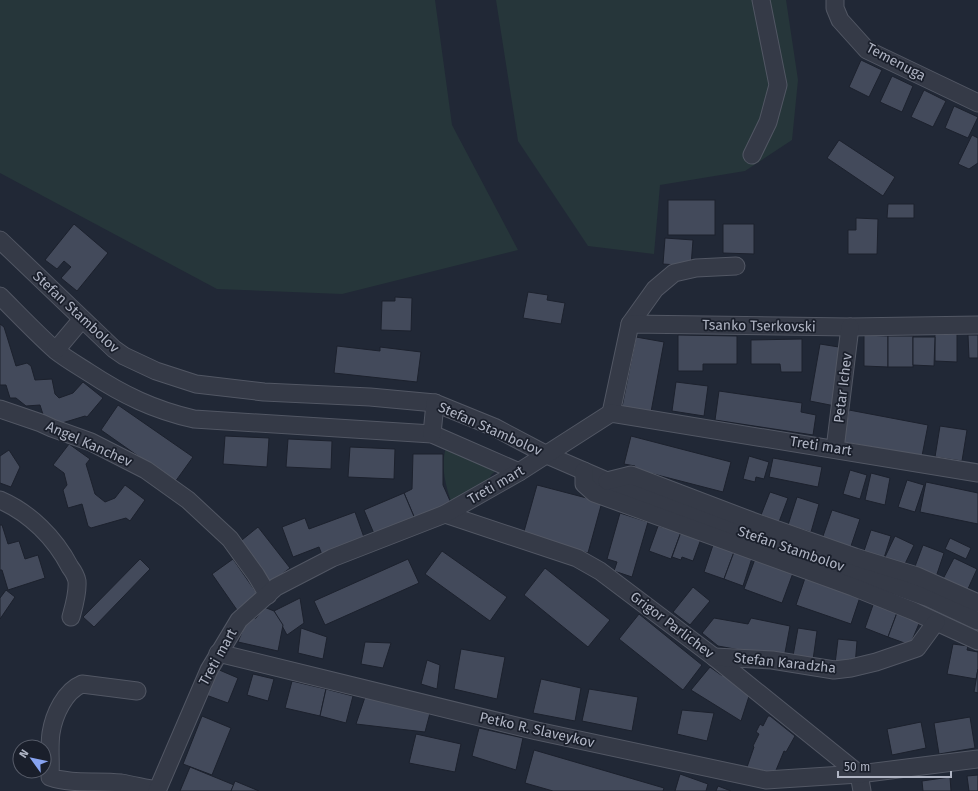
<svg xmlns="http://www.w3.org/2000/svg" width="978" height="791" font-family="'Fira Sans',sans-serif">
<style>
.green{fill:#26363a}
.building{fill:#434a5b;stroke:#1c212d}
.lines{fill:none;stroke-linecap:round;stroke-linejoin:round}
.minor-casing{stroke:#525764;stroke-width:19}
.minor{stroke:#353a47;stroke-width:17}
.labels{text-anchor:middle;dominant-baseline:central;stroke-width:3.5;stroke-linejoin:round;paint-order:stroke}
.street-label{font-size:14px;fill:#afb4c3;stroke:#1a1f2b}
</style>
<rect width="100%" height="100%" fill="#212836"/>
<g class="green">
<polygon points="0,0 435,0 452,125 518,250 342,294 217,289 0,173"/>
<polygon points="496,0 786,0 798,80 792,140 745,171 660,185 654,254 588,246 518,141"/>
<path d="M446 447 498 469 492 474 483 487 452 505C446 486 440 467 446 447Z"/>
</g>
<g class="building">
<polygon points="861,60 882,70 869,97 849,87"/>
<polygon points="892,76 913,86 902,112 880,102"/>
<polygon points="924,90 946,101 933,127 911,117"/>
<polygon points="954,106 978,117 968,138 945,128"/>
<polygon points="972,135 978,138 978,163 969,169 958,164"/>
<polygon points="839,140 895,177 883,196 827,158"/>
<rect x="668" y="200" width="47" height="35"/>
<polygon points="888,204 914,204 914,218 887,218"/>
<polygon points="856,218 878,219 877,254 848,254 848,230 856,230"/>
<polygon points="74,224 108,253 77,291 61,278 71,267 64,261 57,269 45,260"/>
<polygon points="723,224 754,224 754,254 723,253"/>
<polygon points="665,238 693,240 691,266 663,264"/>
<polygon points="528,292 548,295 547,300 565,303 561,324 523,318"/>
<polygon points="395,297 412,298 411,331 381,330 382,301 395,301"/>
<polygon points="0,324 4,327 16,366 27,363 31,366 35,380 52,379 55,394 59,398 73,393 83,382 103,398 87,417 85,416 49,427 46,424 40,405 26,406 16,398 10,398 6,385 0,385"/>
<polygon points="935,333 957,334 957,362 935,361"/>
<polygon points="678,335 737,336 737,364 703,364 703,371 678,371"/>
<polygon points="864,335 888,336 888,367 864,366"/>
<polygon points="968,335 978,335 978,358 969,358"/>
<rect x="888" y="336" width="25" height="31"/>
<polygon points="636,337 664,342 651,412 622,407"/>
<polygon points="913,337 935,337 934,366 913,365"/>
<polygon points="802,339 802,372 781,372 780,364 751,364 751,340"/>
<polygon points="820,344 845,348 835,406 810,401"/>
<polygon points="337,346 380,351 380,347 421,352 417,382 334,373"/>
<polygon points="676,382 708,386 704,416 672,411"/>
<polygon points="719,391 802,403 801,412 816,415 813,435 715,420"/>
<polygon points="118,405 193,457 175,482 101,430"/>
<polygon points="849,410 928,425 922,456 843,442"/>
<polygon points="940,426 967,430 962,461 935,457"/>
<polygon points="225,436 269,438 267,467 223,464"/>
<polygon points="631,436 731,462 723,492 634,469 635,466 624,464"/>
<polygon points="288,439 332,441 331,469 286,467"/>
<polygon points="69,444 90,459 86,464 95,494 105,502 115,498 125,485 145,500 130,521 126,518 91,528 88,526 82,504 68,508 63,490 67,485 64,473 53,465"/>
<polygon points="350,447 395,449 394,479 348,477"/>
<polygon points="9,450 20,467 11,487 0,483 0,456"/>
<polygon points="413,454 443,454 443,485 451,503 415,519 404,493 412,489"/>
<polygon points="749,456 769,462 764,479 756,477 755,482 743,479"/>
<polygon points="773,458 822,467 818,487 769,477"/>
<polygon points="850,470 867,475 860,499 843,494"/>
<polygon points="871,473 890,478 885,505 865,500"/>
<polygon points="907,480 924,485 915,512 898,507"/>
<polygon points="926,482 978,493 978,524 920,512"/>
<polygon points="537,485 602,502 588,553 523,535"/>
<polygon points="770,492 788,498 779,522 761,515"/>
<polygon points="404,493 415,519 375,536 364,510"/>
<polygon points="797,497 819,504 811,532 788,525"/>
<polygon points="832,510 860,519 850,549 822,539"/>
<polygon points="355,512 366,543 324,560 319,547 293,557 282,527 305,518 309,529"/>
<polygon points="620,513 648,522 632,577 614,571 617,562 607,559"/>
<polygon points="0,525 2,525 8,544 19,541 25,559 38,555 45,578 8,590 2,570 0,570"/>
<polygon points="658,526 681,532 671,559 649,551"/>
<polygon points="258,527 290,568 269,584 237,544"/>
<polygon points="871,530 891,536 884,558 864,551"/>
<polygon points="681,532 701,539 693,561 682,557 681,560 672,557"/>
<polygon points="895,536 914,545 904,566 885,557"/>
<polygon points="950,538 971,548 966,559 945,549"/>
<polygon points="713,545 734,552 724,579 704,572"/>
<polygon points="923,545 944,553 936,577 914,569"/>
<polygon points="442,551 507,597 490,621 425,574"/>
<polygon points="734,552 752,558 743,586 724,579"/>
<polygon points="954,558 977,569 967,591 943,579"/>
<polygon points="140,559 150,569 94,627 83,617"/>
<polygon points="233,559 258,595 237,610 212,574"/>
<polygon points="408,559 419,583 325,625 314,601"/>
<polygon points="755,559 793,573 782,603 744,589"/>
<polygon points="545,568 610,620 588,647 524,595"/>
<polygon points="805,578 860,597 851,624 796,605"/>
<polygon points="693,587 710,601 690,625 673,612"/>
<polygon points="6,590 15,597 0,619 0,598"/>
<polygon points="300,598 304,623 287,635 274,611"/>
<polygon points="874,602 898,610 888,637 865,628"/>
<polygon points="264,607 274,611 283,625 278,651 238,642 247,620 256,618"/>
<polygon points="898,610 921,619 910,645 888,637"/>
<polygon points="639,614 702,665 683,690 619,639"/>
<polygon points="714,618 748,624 751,618 790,626 784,658 718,646 702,633"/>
<polygon points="301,628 327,637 323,659 298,653"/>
<polygon points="798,628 817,631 813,660 793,656"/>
<polygon points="838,639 857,641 855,666 835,664"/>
<polygon points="365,642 391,643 383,668 361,664"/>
<polygon points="953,644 968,646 967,650 978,652 978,669 976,679 947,674"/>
<polygon points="461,649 505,657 497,699 454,689"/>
<polygon points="427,660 440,665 437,689 421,684"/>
<polygon points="710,667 721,675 736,677 751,690 741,721 691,690"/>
<polygon points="217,669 238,678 228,703 206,695"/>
<polygon points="978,669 978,693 974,692"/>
<polygon points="253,674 274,679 268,701 247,695"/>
<polygon points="541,679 581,688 575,721 533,713"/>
<polygon points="292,681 326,689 320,716 285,708"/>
<polygon points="326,689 353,696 346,723 320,716"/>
<polygon points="589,689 638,697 632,731 582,721"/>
<polygon points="365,697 430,713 425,732 356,724"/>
<polygon points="682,710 714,713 707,741 677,734"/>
<polygon points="202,716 231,728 212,775 183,764"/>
<polygon points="768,716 770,716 795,736 786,752 784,751 774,775 746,770 754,747 753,746 759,734 756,732 760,724 763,726"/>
<polygon points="970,717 975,748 939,754 934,723"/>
<polygon points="921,722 926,748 892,755 887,729"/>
<polygon points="479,728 523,738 516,770 472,756"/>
<polygon points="416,734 461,744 455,772 409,763"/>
<polygon points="534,750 664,788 663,791 553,791 525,783"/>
<polygon points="190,767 234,785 231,791 180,791"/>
<polygon points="680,774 708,784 706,791 675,791"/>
<polygon points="978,775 978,791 969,791 967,776"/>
<polygon points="950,777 951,791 923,791 922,781"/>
<polygon points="235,781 259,791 231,791"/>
<polygon points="718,786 731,791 716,791"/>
</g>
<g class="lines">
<defs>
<g id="minor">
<polyline points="835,0 835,8 840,20 867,50 978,103"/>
<polyline points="752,155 768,122 778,85 761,0"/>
<polyline points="0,240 114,349 124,356 156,371 196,384 264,392 370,397 435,403 494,427 547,455 607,481 749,534 929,598 978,621"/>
<path d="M0 296C18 314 36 333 55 350 65 358 77 365 88 372 123 395 154 410 194 419L432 434 519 472"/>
<polyline points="630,324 655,289 674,273 696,268 736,266"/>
<polyline points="56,350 82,319"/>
<polyline points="0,409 41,423 52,428 91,442 146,470 188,500 230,539 256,575 268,595"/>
<polyline points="611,413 630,324 850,327 978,325"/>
<polyline points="432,434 435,403"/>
<polyline points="835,449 850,327"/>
<polyline points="584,471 584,484 594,493 853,587 913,611 978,641"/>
<polyline points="607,481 631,475 752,521 855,557 917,576 978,603"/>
<path d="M0 500C30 513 55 538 70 567 73 571 76 576 77 581 78 593 74 606 71 617"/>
<polyline points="445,514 577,558 600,571 714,657 859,774 862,791"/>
<polyline points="218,653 537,731 766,780 859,774 978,759"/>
<polyline points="714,657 772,660 834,670 851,668 876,662 917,648 936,622"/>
<path d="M137 691 82 684C65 691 54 714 51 733 49 747 51 762 50 777 73 785 97 780 121 783 133 785 145 788 157 790"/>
<polyline points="157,791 209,670 239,620 276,587 332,558 445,514 519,472 611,413 978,473"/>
</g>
</defs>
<use href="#minor" class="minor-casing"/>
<use href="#minor" class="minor"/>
</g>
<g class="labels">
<g class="street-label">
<text transform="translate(896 62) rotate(28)">Temenuga</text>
<text transform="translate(76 312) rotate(43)">Stefan Stambolov</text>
<text transform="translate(759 326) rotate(1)">Tsanko Tserkovski</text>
<text transform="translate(843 388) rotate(-83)">Petar Ichev</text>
<text transform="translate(490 429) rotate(24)">Stefan Stambolov</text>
<text transform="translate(89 444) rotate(24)">Angel Kanchev</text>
<text transform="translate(821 446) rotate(9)">Treti mart</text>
<text transform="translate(496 485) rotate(-30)">Treti mart</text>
<text transform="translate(791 549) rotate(19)">Stefan Stambolov</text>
<text transform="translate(672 625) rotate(37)">Grigor Parlichev</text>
<text transform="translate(218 657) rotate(-61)">Treti mart</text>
<text transform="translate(785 663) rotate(6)">Stefan Karadzha</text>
<text transform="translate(537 730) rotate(13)">Petko R. Slaveykov</text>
</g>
</g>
<g transform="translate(32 759) rotate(303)"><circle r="19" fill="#1a1f2b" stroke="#565b68"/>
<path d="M0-3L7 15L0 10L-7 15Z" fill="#87a3f0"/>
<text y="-6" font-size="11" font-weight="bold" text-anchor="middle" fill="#afb4c3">N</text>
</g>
<path d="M838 771v6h113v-6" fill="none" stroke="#afb4c3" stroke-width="2"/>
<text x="844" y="771" font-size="12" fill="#afb4c3" stroke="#1a1f2b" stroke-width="3" paint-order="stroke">50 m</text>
</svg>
